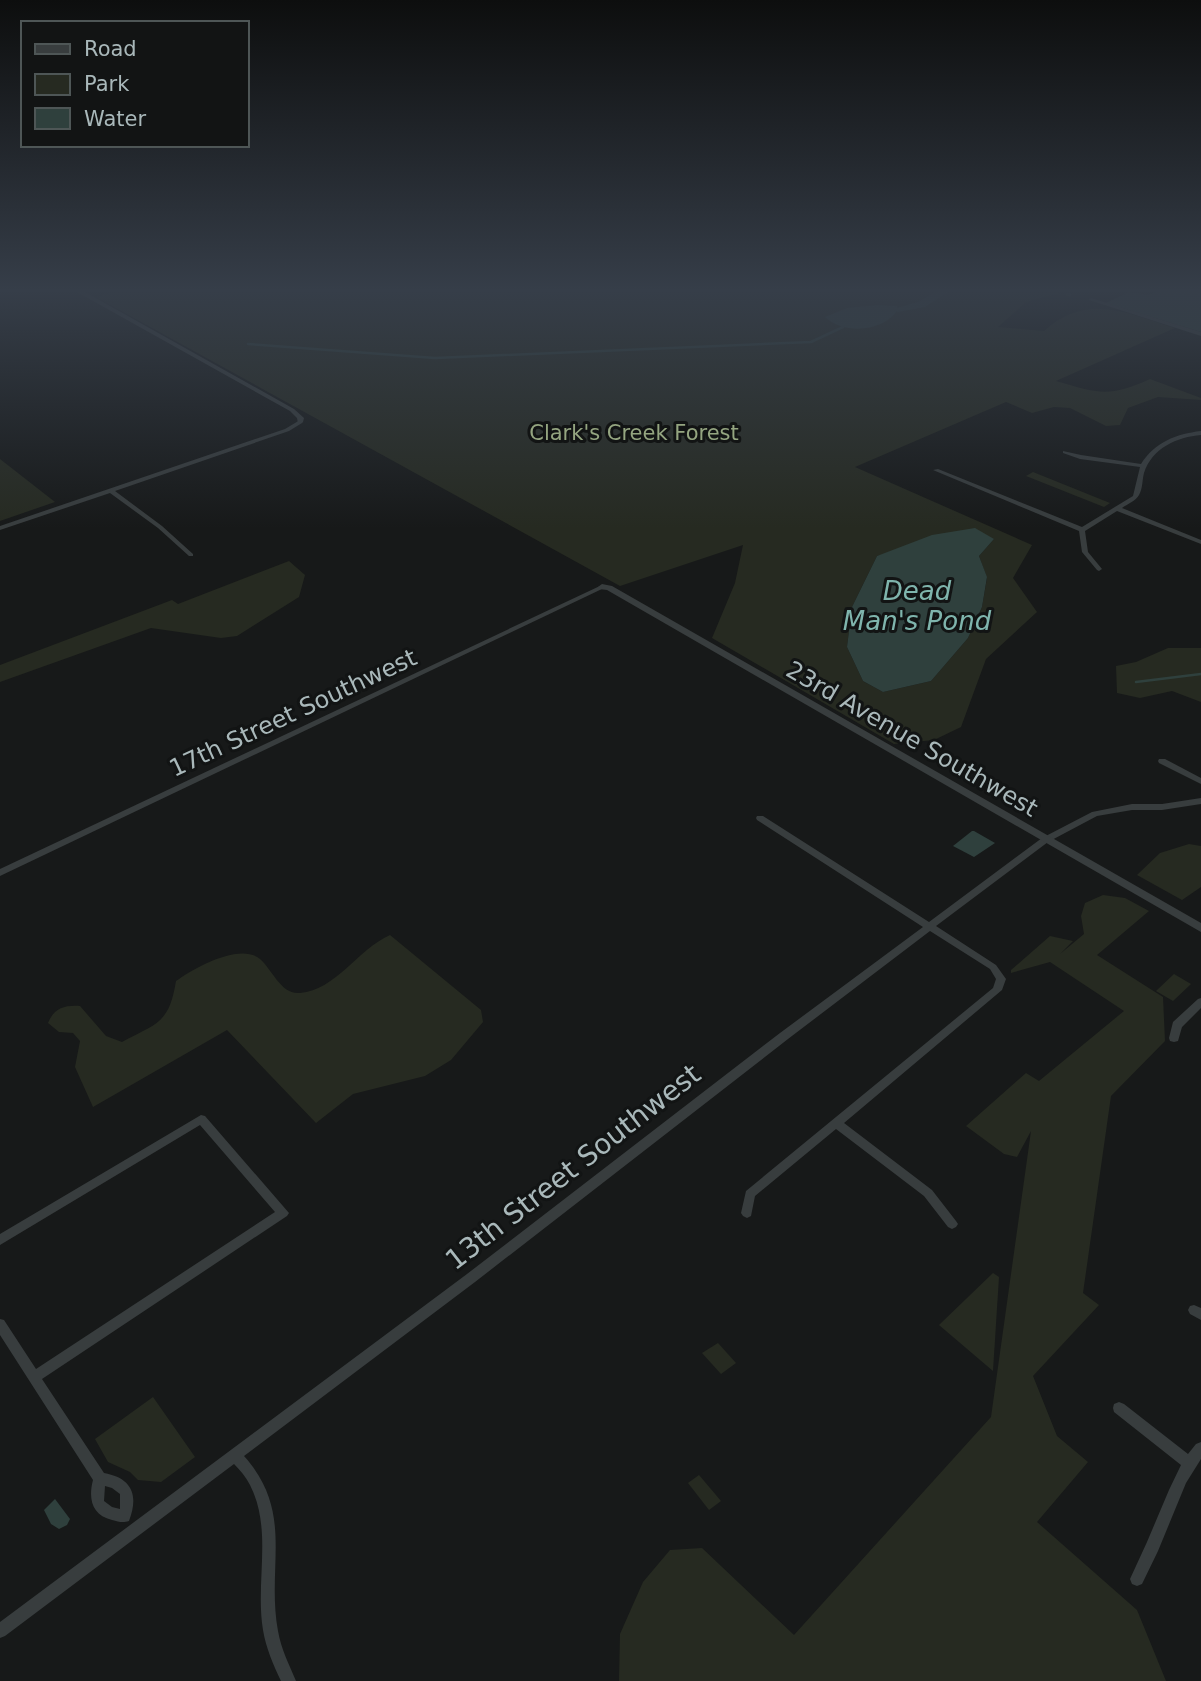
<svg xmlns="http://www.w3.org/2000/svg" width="1201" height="1681" font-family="'DejaVu Sans',sans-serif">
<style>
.green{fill:#262a21;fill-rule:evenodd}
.water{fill:#2f403d}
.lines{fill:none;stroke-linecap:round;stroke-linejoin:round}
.stream{stroke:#2f403d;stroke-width:2.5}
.river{fill:#2f403d;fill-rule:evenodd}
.minor{fill:#383d3e;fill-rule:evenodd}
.tertiary{fill:#383d3e;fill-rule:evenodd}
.labels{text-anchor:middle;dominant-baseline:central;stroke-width:6;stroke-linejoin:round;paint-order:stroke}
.far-park-label{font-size:21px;fill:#94a580;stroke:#121414}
.street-label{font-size:24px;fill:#a9b8ba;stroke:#121414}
.water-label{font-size:26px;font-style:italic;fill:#7fb5ad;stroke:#121414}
.near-street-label{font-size:28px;fill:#a9b8ba;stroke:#121414}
</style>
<rect width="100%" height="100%" fill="#171919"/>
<g class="green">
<path d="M114 292H1063L1026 302 998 327 1044 331C1087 292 1126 313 1175 328L1056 381C1098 393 1108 398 1150 379L1201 398V400L1158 397 1128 408 1120 425 1106 426 1070 408 1054 407 1032 413 1006 402 855 467 1032 545 1013 578 1037 612 986 659 961 727 934 740 894 744 712 638 735 583 743 545 620 586 96 297ZM994 539 979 556 987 578 982 607 968 638 931 681 883 692 863 681 847 647 852 607 877 556Z"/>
<polygon points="0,459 55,502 0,521"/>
<polygon points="1033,472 1110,503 1104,507 1026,476"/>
<polygon points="289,561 305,575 299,597 237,636 221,638 151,628 0,682 0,665 172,600 178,604"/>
<polygon points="1168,648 1201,648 1201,702 1172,691 1140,698 1117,693 1116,666 1136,662"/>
<polygon points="1189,844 1201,846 1201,887 1182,900 1137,875 1160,853"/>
<polygon points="1103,895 1125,898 1149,911 1097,955 1163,997 1165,1041 1111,1096 1083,1293 1099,1305 1033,1376 1057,1436 1088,1462 1037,1522 1137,1610 1166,1681 619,1681 620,1634 643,1582 670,1550 702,1548 794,1635 991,1417 1031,1131 1017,1157 1004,1154 966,1126 1026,1073 1039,1081 1124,1011 1050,962 1011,973 1011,970 1050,936 1073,941 1060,954 1084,934 1081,916 1085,903"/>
<path d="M390 935 481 1010 483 1022 451 1060 425 1076 353 1094 316 1123 227 1030 93 1107 75 1067 80 1041 73 1033 59 1032 48 1023C54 1008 65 1005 80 1006L106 1036 122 1042C157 1023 169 1024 176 981 194 968 240 942 260 959 272 969 281 995 300 993 336 990 358 949 390 935Z"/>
<polygon points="1174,974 1191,984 1173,1001 1156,991"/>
<polygon points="993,1273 999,1277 993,1371 939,1325"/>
<polygon points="718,1343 736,1363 721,1374 702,1353"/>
<polygon points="153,1397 195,1457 161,1482 138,1480 130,1472 108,1462 95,1439"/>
<polygon points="699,1475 721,1501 709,1510 688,1483"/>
</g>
<g class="water">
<polygon points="1129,292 1149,295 1155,292 1201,292 1201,332 1106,303"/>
<path d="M877 305 897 306 898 309C885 332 843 335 825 317L847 308Z"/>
<polygon points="975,528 994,539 979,556 987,577 982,607 968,638 931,681 883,692 863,681 847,647 852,607 877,556 932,535"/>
<polygon points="972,831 974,831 995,843 974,857 953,846"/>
<polygon points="55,1499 70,1519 67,1525 59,1529 51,1524 44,1510"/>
</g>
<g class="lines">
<g class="stream">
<polyline points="1067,294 1070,295"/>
<polyline points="248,344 435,358 811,342 843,327"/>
<polyline points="1136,682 1201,674"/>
</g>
<polygon class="river" points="935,292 948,292 925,307 898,312 893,309 918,302"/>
<g class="minor">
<polygon points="1091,298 1201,332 1201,336 1089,300 1089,299"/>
<polygon points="300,420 303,422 302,423 289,431 115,491 162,526 193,554 193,556 189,556 158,528 110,493 0,530 0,526 285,429"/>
<path d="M1201 431V435C1177 437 1152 448 1144 473 1142 480 1143 488 1139 495 1136 501 1127 504 1122 508L1201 540V544L1117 511 1085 531 1088 552 1102 569 1099 571 1097 570 1082 552 1079 531 933 470 938 469 1082 527 1133 496 1140 467 1080 459 1063 453V451L1081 455 1141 464C1155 442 1176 434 1201 431Z"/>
<polygon points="602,585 604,586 604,588 0,876 0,869"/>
<polygon points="1159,759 1165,759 1201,778 1201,784 1159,763 1158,761"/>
<path d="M1201 798V804L1162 810H1132L1097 816 1048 842 936 926 996 965 1006 979 1002 990 844 1123 932 1190 956 1221 958 1224 956 1227 952 1229 948 1227 924 1196 836 1129 755 1196 751 1216 747 1218 743 1216 741 1213 746 1191 993 988 996 979 990 969 930 931 788 1039 475 1282 244 1456C295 1513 266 1566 278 1631 281 1649 289 1664 296 1681H281C273 1664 266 1648 263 1630 255 1582 273 1530 250 1485 246 1477 240 1470 234 1464L5 1636 0 1638V1622L467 1274 780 1033 923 927 757 820 756 818 757 816H763L929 922 1042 838 1092 812 1132 804H1162Z"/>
<polygon points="1201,998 1201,1008 1182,1027 1178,1041 1174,1042 1170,1041 1169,1038 1173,1022 1198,999"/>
<path d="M201 1115 205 1116 289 1213 287 1216 42 1379 104 1473C132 1478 139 1495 129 1521 123 1523 119 1522 112 1520 92 1515 88 1499 93 1480L0 1335V1319L4 1320 36 1369 275 1212 200 1125 0 1245V1234ZM105 1486 112 1488 120 1494V1509L112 1507 104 1501Z"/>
<polygon points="1194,1305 1201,1308 1201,1320 1190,1314 1188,1310 1190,1306"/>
<polygon points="1119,1402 1124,1404 1188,1454 1196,1444 1201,1442 1201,1459 1186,1483 1158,1551 1142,1584 1137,1586 1132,1584 1130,1579 1147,1542 1169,1490 1181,1465 1114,1412 1113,1408 1114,1404"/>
</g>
<g class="tertiary">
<polygon points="77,292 85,292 294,409 304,418 303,422 298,423 297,418 290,411"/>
<polygon points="602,584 612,586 1201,923 1201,932 607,590 599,589 598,587"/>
</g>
</g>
<linearGradient id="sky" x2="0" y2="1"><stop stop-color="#0d0e0e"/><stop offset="0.55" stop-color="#363e49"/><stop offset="1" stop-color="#363e49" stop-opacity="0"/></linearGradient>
<rect width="1201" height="528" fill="url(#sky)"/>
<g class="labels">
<g class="far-park-label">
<text x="634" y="433">Clark's Creek Forest</text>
</g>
<g class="street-label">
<text transform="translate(293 713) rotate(-25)">17th Street Southwest</text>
<text transform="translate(912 739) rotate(30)">23rd Avenue Southwest</text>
</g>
<g class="water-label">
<text x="917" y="591">Dead<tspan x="917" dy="30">Man's Pond</tspan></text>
</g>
<g class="near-street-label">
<text transform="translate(573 1167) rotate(-38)">13th Street Southwest</text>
</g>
</g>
<rect x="21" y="21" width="228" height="126" fill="#121414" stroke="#4e5656" stroke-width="2"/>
<rect x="35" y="44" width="35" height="10" fill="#383d3e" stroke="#4e5656" stroke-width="2"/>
<text x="84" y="56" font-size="21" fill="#a9b8ba">Road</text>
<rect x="35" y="74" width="35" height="21" fill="#262a21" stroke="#4e5656" stroke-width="2"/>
<text x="84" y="91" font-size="21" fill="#a9b8ba">Park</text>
<rect x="35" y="108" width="35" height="21" fill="#2f403d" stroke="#4e5656" stroke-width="2"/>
<text x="84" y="126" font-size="21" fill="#a9b8ba">Water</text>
</svg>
